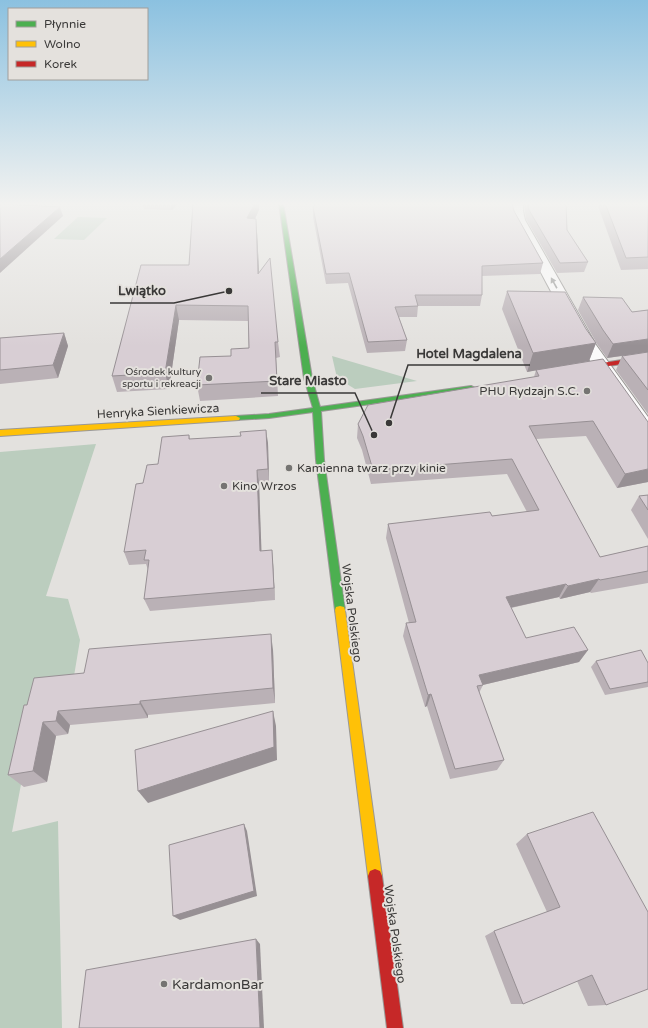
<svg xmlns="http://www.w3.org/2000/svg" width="648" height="1028" font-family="'Varela Round',sans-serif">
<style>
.green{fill:#bbcdbe}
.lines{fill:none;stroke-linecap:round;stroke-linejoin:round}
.street-casing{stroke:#9a9896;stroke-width:2}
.fast-casing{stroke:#9a9896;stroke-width:2}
.slow-casing{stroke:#9a9896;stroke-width:2}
.jam-casing{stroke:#9a9896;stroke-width:2}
.street{fill:#fbfafa;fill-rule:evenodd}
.fast{fill:#4caf50;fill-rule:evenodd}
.slow{fill:#ffc107;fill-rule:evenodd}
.jam{fill:#c62828;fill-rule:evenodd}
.wall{fill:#bab1b6}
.shaded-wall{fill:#979094}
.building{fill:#d8ced4;stroke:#979094}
.oneway{fill:#9a9a99}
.poi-dot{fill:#757472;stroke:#e4e1dd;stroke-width:1.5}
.labels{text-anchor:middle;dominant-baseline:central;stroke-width:4;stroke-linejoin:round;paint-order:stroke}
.far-poi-label{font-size:10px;fill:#3a3938;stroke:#e4e1dd;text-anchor:end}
.poi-label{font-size:12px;fill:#3a3938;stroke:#e4e1dd;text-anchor:start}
.street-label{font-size:12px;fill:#3a3938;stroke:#e4e1dd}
.near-poi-label{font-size:14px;fill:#3a3938;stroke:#e4e1dd;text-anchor:start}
.leader{fill:none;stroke:#3a3938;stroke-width:1.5}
.callout-dot{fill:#3a3938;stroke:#e4e1dd;stroke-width:1.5}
.callout-label{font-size:13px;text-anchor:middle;font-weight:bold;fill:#3a3938;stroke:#e4e1dd;stroke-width:4;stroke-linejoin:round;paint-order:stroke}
</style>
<rect width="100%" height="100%" fill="#e3e1de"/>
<g class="green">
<polygon points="78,217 107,218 84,240 54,239"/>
<polygon points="332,356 417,381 355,389 337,378"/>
<polygon points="96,444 46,596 68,599 80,640 73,682 40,684 12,832 58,821 62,1028 0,1028 0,452"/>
</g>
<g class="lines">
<defs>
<polygon id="street" points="513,203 523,203 523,211 525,220 596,345 648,417 648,437 641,435 580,346 513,220 511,211"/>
<polygon id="fast" points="279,203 283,203 312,378 320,407 471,386 475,388 471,390 321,411 324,460 345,610 344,613 340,614 336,613 335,610 316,460 313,412 269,418 236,420 232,418 236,416 269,414 313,408 304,378"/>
<g id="slow">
<polygon points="236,416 240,418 239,420 0,436 0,430"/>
<polygon points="340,606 344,607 345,610 382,876 380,881 375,883 370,881 368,876 335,610 336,607"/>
</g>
<g id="jam">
<polygon points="648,356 648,360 576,371 573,369 576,367"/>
<polygon points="375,869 380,871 382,876 403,1028 387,1028 368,876 370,871"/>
</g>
</defs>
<use href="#street" class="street-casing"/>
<use href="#fast" class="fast-casing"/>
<use href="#slow" class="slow-casing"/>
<use href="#jam" class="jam-casing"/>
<use href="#street" class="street"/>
<use href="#fast" class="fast"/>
<use href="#slow" class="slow"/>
<use href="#jam" class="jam"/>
</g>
<g class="wall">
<polygon points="142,203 178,203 172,210 144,209"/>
<polygon points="259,203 259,210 255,219 257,232 259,273 278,342 280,357 276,358 278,396 200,401 197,385 231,356 249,348 248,321 179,320 169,389 117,392 112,376 189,265"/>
<polygon points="317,203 513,203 512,204 514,211 543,263 540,274 482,276 482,295 480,306 418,306 417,317 399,317 407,340 405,351 367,353 348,283 326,284 313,217 313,207"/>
<polygon points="524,203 566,203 567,230 588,262 584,272 557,273 526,219"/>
<polygon points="597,203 648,203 648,269 621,270"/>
<polygon points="507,291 586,329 596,343 589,361 648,482 617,488 586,436 536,439 600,557 648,546 648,583 591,593 590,592 560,599 559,597 511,608 526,638 588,650 579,662 483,685 479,693 504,760 497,770 450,779 427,706 425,707 403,636 406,623 409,623 386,538 388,524 492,516 527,512 507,474 371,484 362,450 357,438 358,424 534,377 536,370 527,372 502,309"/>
<polygon points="583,297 632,312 648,310 648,414 616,370 622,356 607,358 597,344 578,310"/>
<polygon points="64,333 68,346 58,378 0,384 0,338"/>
<polygon points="189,435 190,439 268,443 269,482 259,483 261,551 273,563 275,600 150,611 144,599 148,570 146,564 129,565 124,552 143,483 158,464"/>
<polygon points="648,495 648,539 631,510 639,496"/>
<polygon points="273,650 275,703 148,715 148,718 70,725 68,734 56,736 47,782 24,787 8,775 27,705 84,673"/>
<polygon points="596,661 648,663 648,687 605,695 591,667"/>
<polygon points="527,834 606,1005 588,1006 577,981 523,1004 511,1004 485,936 494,931 547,912 516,844"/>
</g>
<g class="shaded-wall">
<polygon points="171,203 178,203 172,210"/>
<polygon points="255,203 259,203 259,210 249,231 247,218"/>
<polygon points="60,207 63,216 0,273 0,259"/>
<polygon points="256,219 257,232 260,288 258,274"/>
<polygon points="176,305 179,320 169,389 165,373"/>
<polygon points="64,333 68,346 58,378 53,365"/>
<polygon points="648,339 648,352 607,358 613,344"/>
<polygon points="596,343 589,361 527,372 533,353"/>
<polygon points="266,430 268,443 269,482 268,469"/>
<polygon points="648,469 648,482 617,488 625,474"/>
<polygon points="257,470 259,483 262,564 260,551"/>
<polygon points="272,550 273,563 275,600 274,588"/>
<polygon points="599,579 590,592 560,599 568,586"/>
<polygon points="566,584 559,597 500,610 506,597"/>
<polygon points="271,634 273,650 275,703 273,688"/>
<polygon points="588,650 579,662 474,687 479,675"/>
<polygon points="431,694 427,706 425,707 428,695"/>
<polygon points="140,701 148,715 148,718 140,704"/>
<polygon points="58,711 70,725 68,734 56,721"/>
<polygon points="273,711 276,726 277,760 148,803 138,791"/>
<polygon points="43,722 56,736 47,782 33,771"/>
<polygon points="244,824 247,831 257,896 180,920 173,916"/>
<polygon points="256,939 260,944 264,1028 260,1028"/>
</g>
<g class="building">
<polygon points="193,203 255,203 247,218 256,219 258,274 270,258 278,342 275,342 277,381 197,385 200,357 231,356 231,349 249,348 248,306 176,305 165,373 112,376 141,265 189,265"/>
<polygon points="317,203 512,203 514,211 543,263 482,266 482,295 415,295 418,306 395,307 407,340 368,342 349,273 326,274 313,207"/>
<polygon points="528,203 566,203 567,230 588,262 560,263 529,210"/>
<polygon points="605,203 648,203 648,257 626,258"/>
<polygon points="0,204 60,207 0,259"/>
<polygon points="507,291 565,292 586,329 596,343 533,353"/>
<polygon points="583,297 622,298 632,312 648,310 648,339 613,344 603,330"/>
<polygon points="64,333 53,365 0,370 0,338"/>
<polygon points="648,352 648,390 622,356"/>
<polygon points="603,359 648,422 648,469 625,474 593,421 529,426 600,557 648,546 648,571 600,580 599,579 568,586 566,584 506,597 526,638 574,627 588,650 479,675 483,685 477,686 504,760 455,769 431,694 428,695 406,623 416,622 388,524 490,512 492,516 539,510 512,459 373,470 363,436 358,424 368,405 539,376 536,370"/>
<polygon points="266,430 268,469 257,470 260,551 272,550 274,588 144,599 149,560 144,560 146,550 124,552 136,484 143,483 147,465 158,464 162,437 189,435 189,439 241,436 240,432"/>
<polygon points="648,495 648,510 639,496"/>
<polygon points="271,634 273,688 140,701 140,704 58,711 56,721 43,722 33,771 8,775 24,705 27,705 34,678 84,673 89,649"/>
<polygon points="641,650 648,663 648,682 610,689 596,661"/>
<polygon points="273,711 274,747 138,791 135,750"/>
<polygon points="593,812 648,912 648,989 606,1005 592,975 523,1004 494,931 560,907 527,834"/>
<polygon points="244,824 254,891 173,916 169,845"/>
<polygon points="256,939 260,1028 79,1028 86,970"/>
</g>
<defs><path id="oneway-solid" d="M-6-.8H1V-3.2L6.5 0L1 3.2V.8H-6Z"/></defs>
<use class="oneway" href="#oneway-solid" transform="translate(554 283) rotate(-119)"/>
<linearGradient id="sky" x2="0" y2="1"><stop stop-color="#8bc1e0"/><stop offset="0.59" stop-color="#f2f2f0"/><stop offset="1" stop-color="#f2f2f0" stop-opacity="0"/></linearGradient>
<rect width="648" height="346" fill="url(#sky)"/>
<g class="poi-dot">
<circle cx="209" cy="378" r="4"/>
<circle cx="587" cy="391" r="4"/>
<circle cx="289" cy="468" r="4"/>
<circle cx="224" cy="486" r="4"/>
<circle cx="164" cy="984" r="4"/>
</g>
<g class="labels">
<g class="far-poi-label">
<text x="201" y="372">Ośrodek kultury<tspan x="201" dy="12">sportu i rekreacji</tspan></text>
</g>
<g class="poi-label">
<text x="579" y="391" text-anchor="end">PHU Rydzajn S.C.</text>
<text x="297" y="468">Kamienna twarz przy kinie</text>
<text x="232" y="486">Kino Wrzos</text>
</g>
<g class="street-label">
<text transform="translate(158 411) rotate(-3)">Henryka Sienkiewicza</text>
<text transform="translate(352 613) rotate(83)">Wojska Polskiego</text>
<text transform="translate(395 934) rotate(82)">Wojska Polskiego</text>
</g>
<g class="near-poi-label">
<text x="172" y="984">KardamonBar</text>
</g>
</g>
<path class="leader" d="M229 291L174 303H110M389 423L408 365H530M374 435L355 393H261"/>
<g class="callout-dot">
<circle cx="229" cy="291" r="4"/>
<circle cx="389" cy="423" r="4"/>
<circle cx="374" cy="435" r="4"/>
</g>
<g class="callout-label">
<text x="142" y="295">Lwiątko</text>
<text x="469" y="358">Hotel Magdalena</text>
<text x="308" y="385">Stare Miasto</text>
</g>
<rect x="8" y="8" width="140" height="72" fill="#e4e1dd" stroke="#a09e9b"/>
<rect x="16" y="21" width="20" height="6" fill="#4caf50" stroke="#a09e9b"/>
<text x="44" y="28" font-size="12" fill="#3a3938">Płynnie</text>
<rect x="16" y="41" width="20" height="6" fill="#ffc107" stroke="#a09e9b"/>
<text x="44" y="48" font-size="12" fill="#3a3938">Wolno</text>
<rect x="16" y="61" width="20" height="6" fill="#c62828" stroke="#a09e9b"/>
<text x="44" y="68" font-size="12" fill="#3a3938">Korek</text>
</svg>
